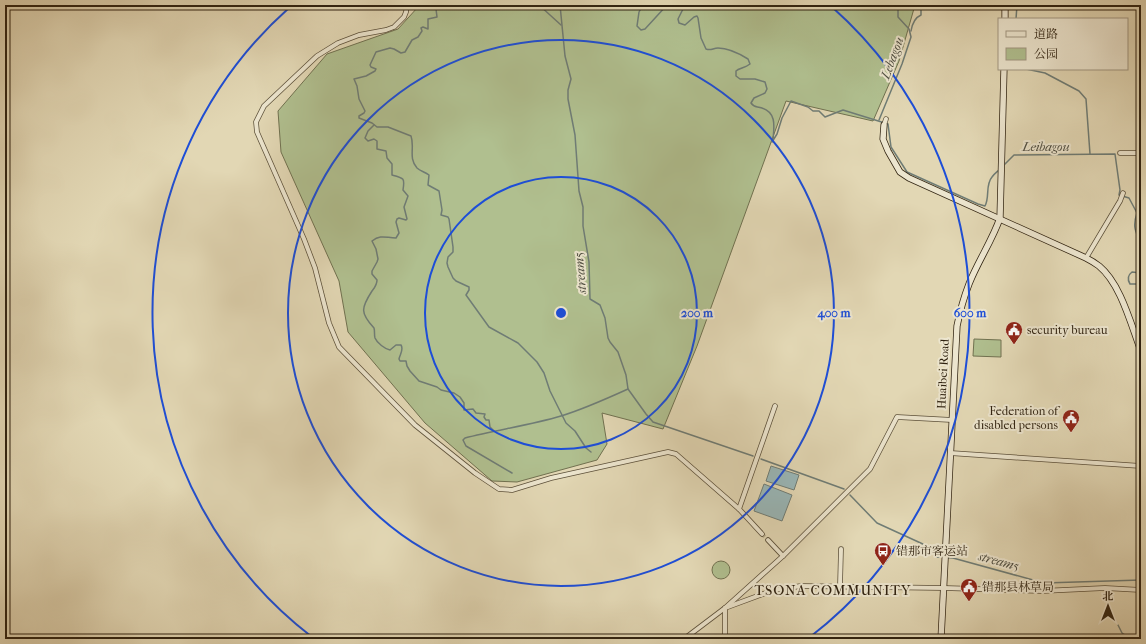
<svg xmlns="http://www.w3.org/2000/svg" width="1146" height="644" font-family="'IM FELL French Canon','Noto Serif SC',serif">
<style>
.green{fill:#b0bf8f;stroke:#707150}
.water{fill:#99b7b8;stroke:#6f7c75}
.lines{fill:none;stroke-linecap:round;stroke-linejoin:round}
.stream{stroke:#6f7c75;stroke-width:1.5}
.street-tunnel{stroke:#beb393;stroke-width:4;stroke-dasharray:4 2;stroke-linecap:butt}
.street-casing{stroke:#5c503a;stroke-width:5.5}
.secondary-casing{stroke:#302311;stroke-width:7}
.street{stroke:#ece5ce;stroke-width:4}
.secondary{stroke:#ece5ce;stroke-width:5.5}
.ring{fill:none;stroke:#1d4ed8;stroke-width:2}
.labels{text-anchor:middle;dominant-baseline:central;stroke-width:4;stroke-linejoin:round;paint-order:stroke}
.poi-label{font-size:12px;fill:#302311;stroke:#ece5ce;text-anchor:start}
.street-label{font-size:12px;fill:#302311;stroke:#ece5ce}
.water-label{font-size:13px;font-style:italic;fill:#504f43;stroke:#ece5ce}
.quarter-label{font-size:14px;letter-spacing:1px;fill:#302311;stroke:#ece5ce}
.centre{fill:#1d4ed8;stroke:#ece5ce;stroke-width:2}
.ring-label{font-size:12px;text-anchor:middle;font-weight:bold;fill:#1d4ed8;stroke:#ece5ce;stroke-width:4;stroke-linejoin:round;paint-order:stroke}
</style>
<rect width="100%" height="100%" fill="#e2d7b4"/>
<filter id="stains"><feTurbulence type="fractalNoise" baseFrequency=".005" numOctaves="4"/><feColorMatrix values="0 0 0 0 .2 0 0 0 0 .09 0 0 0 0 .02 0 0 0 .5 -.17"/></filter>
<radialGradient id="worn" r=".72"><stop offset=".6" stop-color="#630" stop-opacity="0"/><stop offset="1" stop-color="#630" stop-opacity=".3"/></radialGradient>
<g class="green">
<polygon points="418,5 915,5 899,61 873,121 786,101 697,346 663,429 602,413 607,444 597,460 517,482 492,481 425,423 348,332 339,281 281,152 278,111 327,54 398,29 418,7"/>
<polygon points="974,339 1001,340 1001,357 973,356"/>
<circle cx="721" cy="570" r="9"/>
</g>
<g class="water">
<polygon points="771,466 799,475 794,490 766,481"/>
<polygon points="764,484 792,495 782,521 754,511"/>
</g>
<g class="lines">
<g class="stream">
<path d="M445 5 441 9H436L437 17 428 19V29L423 27 421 28 422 31 418 37 412 40 405 52 401 53 394 49 390 48 376 52 370 65 371 67 376 69 375 71 366 76 354 79 357 86 359 99 365 111 364 113 359 116V118L372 123 377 127H388L411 136C415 147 408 158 417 168 420 171 425 172 429 175L428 185 439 191 442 210 441 215 448 217 449 219 453 247V252L448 257 447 263 448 267 453 278 456 281 469 287V290L466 295 489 327 518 343 537 362 544 373 550 391 566 423 575 431 586 448 591 452"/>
<polyline points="539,5 561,25"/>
<polyline points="560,5 565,56 571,79 568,90 568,99 575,135 579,191 583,207 583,226 589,262 590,299 600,305 605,318 608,338 610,342 618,352 626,375 628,389 646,414 653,422 753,456"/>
<polyline points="643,5 639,12 637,26 641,30 645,29 667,5"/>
<path d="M681 5 683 9 678 19 679 23 685 25 694 17 697 16 698 18 701 38 706 49C711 51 713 48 718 48 728 48 740 54 748 59L750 64C745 68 739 68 736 71V76L740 79H755L765 82 767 89 765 93 754 98 751 103C754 108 757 106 762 108 777 113 774 127 773 140"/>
<polyline points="1016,19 1017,5"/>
<path d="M911 31C912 25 914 18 921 15V5"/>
<polyline points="1026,69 1045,73 1079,91 1086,99 1090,154"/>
<polyline points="879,120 902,64 911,37 909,29 898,17 898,5"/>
<path d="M374 125 368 131 365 138 368 141 374 139 377 141V149L386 151 387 158 392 164V175C404 178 405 178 403 190L408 196 404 207 407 219 406 220 399 218 397 219 396 222 399 233 396 238C386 238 381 234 372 241L376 249 378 259 377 262 372 271V274L377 280C377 285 375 287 372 291 361 308 360 313 374 328 375 331 374 335 375 338 377 343 385 349 390 350L396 345H401C404 350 400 354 399 359L400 361H406L407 366 410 371 419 381 437 387 441 390 454 393 460 397 464 403V410L473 409 476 413 485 414 484 417 486 420H489L490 427 494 431"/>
<path d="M772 142 777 134 782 118 791 101 808 107 813 111H819L825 117 843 110 888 124 891 147 907 172 978 204 985 206C990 197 985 185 992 177 994 174 997 172 999 170"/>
<path d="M1003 166 1014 155 1115 154 1120 190 1119 195 1129 198 1137 213C1132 228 1136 231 1141 245"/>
<path d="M1141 273 1132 272C1128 275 1127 279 1130 284H1136L1141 287"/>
<polyline points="761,459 844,489"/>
<path d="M512 473 466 446 463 440 465 438C496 430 531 425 561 416 584 409 606 399 628 389"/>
<polyline points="850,495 877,523 925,545 936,557 953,558 1044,583 1141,580"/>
<polyline points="1118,625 1122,633 1131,639"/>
</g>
<polyline class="street-tunnel" points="762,534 768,540"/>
<defs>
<g id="street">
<polyline points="407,5 406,12 404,17 394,27 386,30 359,35 338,43 317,56 264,106 256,122 257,132 304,239 315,268 329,323 339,347 415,425 475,473 499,489 512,490 551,478 668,452 676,454 739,509"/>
<polyline points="884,125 886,119"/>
<polyline points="1120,153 1141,153"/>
<polyline points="1086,258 1120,201 1123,193"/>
<polyline points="950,453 1141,466"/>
<polyline points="762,534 739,509 775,406"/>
<polyline points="768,540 783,556"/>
<polyline points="840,586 841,549"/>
<polyline points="725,608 774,590 801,586 944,588 1042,591 1105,588 1141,590"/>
<polyline points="684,639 725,608 783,556 870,469 897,417 952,420"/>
<polyline points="725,639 725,608"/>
</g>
<g id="secondary">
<polyline points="1005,19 1005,5"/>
<path d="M884 125 883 139 888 151 900 172 909 178 1086 258C1090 260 1095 263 1099 266 1121 284 1131 325 1141 351"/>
<path d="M941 639 957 326C960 311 964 297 969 284 978 261 992 241 1000 218L1004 69"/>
</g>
</defs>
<use href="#street" class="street-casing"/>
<use href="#secondary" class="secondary-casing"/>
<use href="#street" class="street"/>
<use href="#secondary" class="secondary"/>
</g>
<g class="ring">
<circle cx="561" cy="313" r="136"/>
<circle cx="561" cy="313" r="273"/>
<path d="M312 637A409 409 0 0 1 290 7M832 7A409 409 0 0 1 810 637"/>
</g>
<defs>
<symbol id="civic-pin" viewBox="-11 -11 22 30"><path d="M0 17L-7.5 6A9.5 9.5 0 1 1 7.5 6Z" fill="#8f2418" stroke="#ece5ce"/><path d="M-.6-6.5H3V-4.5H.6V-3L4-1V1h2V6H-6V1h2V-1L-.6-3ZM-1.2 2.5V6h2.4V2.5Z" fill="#fff"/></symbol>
<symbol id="bus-pin" viewBox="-11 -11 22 30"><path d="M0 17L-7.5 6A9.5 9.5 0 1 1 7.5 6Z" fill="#8f2418" stroke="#ece5ce"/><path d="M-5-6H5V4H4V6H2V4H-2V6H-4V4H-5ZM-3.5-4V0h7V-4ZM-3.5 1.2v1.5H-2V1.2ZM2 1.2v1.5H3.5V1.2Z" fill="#fff"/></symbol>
</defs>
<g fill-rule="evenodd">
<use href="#civic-pin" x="1004" y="320" width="20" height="27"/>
<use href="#civic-pin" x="1061" y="408" width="20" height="27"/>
<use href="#bus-pin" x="873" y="541" width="20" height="27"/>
<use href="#civic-pin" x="959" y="577" width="20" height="27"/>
</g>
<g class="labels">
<g class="poi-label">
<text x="1027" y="330">security bureau</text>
<text x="1058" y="411" text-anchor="end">Federation of<tspan x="1058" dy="14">disabled persons</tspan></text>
<text x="896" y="551">错那市客运站</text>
<text x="982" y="587">错那县林草局</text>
</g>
<g class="street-label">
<text transform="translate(943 374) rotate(-87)">Huaibei Road</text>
</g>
<g class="water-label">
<text transform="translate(892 58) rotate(-70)">Lebagou</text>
<text x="1046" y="146">Leibagou</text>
<text transform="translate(580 273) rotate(-95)">stream5</text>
<text transform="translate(999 561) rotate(15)">stream5</text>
</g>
<g class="quarter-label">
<text x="833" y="590">TSONA COMMUNITY</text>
</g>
</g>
<circle cx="561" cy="313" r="6" class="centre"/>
<g class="ring-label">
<text x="697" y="317">200 m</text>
<text x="834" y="317">400 m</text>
<text x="970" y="317">600 m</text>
</g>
<rect width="1146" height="644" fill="none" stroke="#e2d7b4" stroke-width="20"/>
<rect x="6" y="6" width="1134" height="632" fill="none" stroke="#302311" stroke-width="2"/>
<rect x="10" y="10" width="1126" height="624" fill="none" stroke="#302311"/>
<rect x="998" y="18" width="130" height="52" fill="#ece5ce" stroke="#a19782"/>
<rect x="1006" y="31" width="20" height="6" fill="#ece5ce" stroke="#a19782"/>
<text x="1034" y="38" font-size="12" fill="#302311">道路</text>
<rect x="1006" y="48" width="20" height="12" fill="#b0bf8f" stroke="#a19782"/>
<text x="1034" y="58" font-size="12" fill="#302311">公园</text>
<g transform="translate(1108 606)" stroke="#ece5ce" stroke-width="3" paint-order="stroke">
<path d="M0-3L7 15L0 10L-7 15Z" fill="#302311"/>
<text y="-6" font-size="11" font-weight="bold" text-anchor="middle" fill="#302311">北</text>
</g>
<rect width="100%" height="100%" filter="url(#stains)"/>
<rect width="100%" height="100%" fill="url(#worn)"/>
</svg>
